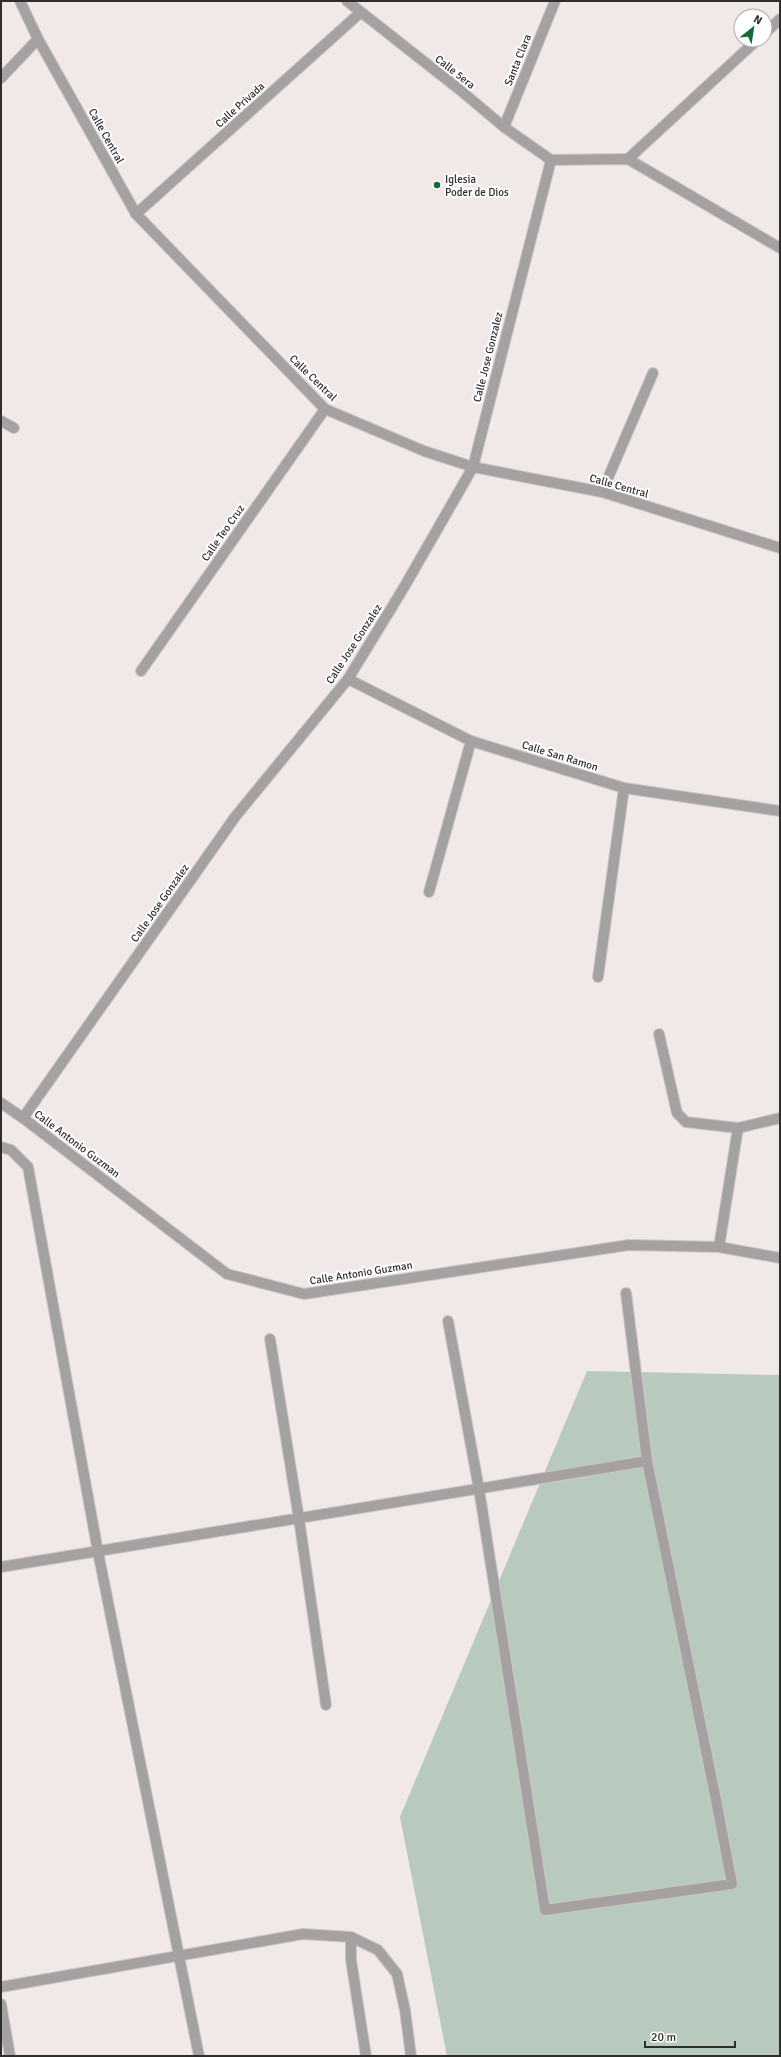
<svg xmlns="http://www.w3.org/2000/svg" width="781" height="2057" font-family="Signika,sans-serif">
<style>
.green{fill:#b7cabd}
.lines{fill:none;stroke-linecap:round;stroke-linejoin:round}
.minor-casing{stroke:#cec6c6;stroke-width:12}
.minor{stroke:#a5a1a1;stroke-width:10}
.poi-dot{fill:#156a3c;stroke:#fff;stroke-width:1.5}
.labels{text-anchor:middle;dominant-baseline:central;stroke-width:4;stroke-linejoin:round;paint-order:stroke}
.street-label{font-size:11px;fill:#302d2d;stroke:#fff}
.poi-label{font-size:11px;fill:#302d2d;stroke:#fff;text-anchor:start}
</style>
<rect width="100%" height="100%" fill="#f1e8e8"/>
<polygon class="green" points="587,1371 780,1375 780,2056 447,2056 400,1817"/>
<g class="lines">
<defs>
<g id="minor">
<polyline points="20,1 38,39 136,214 325,409 424,451 473,467 602,492 780,548"/>
<polyline points="347,1 460,90 504,127 551,160"/>
<polyline points="765,33 780,19"/>
<polyline points="1,78 38,39"/>
<polyline points="504,127 555,1"/>
<polyline points="628,159 757,40"/>
<polyline points="551,160 628,159 780,248"/>
<polyline points="136,214 360,13"/>
<polyline points="1,421 14,428"/>
<polyline points="602,492 653,373"/>
<polyline points="141,671 325,409"/>
<polyline points="348,679 471,741 624,788 780,811"/>
<polyline points="429,892 471,741"/>
<polyline points="598,977 624,788"/>
<polyline points="659,1034 677,1113 686,1122 738,1128 780,1118"/>
<polyline points="1,1103 23,1118 227,1274 304,1294 629,1245 719,1247 780,1258"/>
<polyline points="23,1118 235,817 348,679 403,589 473,467 551,160"/>
<polyline points="1,1147 11,1150 28,1167 98,1552 199,2056"/>
<polyline points="719,1247 738,1128"/>
<polyline points="448,1321 479,1489 545,1910 732,1884 716,1800 647,1461"/>
<polyline points="270,1339 299,1519 326,1705"/>
<polyline points="1,1567 647,1461 626,1293"/>
<polyline points="351,1937 351,1960 366,2056"/>
<polyline points="1,1987 303,1934 351,1937 378,1950 397,1974 405,2010 411,2056"/>
<polyline points="1,2004 10,2056"/>
</g>
</defs>
<use href="#minor" class="minor-casing"/>
<use href="#minor" class="minor"/>
</g>
<circle class="poi-dot" cx="437" cy="185" r="4"/>
<g class="labels">
<g class="street-label">
<text transform="translate(518 60) rotate(-68)">Santa Clara</text>
<text transform="translate(455 72) rotate(38)">Calle 5era</text>
<text transform="translate(240 105) rotate(-42)">Calle Privada</text>
<text transform="translate(106 136) rotate(61)">Calle Central</text>
<text transform="translate(488 357) rotate(-76)">Calle Jose Gonzalez</text>
<text transform="translate(313 378) rotate(44)">Calle Central</text>
<text transform="translate(619 486) rotate(16)">Calle Central</text>
<text transform="translate(223 533) rotate(-55)">Calle Teo Cruz</text>
<text transform="translate(354 644) rotate(-57)">Calle Jose Gonzalez</text>
<text transform="translate(560 756) rotate(17)">Calle San Ramon</text>
<text transform="translate(160 903) rotate(-55)">Calle Jose Gonzalez</text>
<text transform="translate(77 1144) rotate(37)">Calle Antonio Guzman</text>
<text transform="translate(361 1273) rotate(-9)">Calle Antonio Guzman</text>
</g>
<g class="poi-label">
<text x="445" y="179">Iglesia<tspan x="445" dy="13">Poder de Dios</tspan></text>
</g>
</g>
<rect width="781" height="2057" fill="none" stroke="#302d2d" stroke-width="4"/>
<g transform="translate(753 28) rotate(30)"><circle r="19" fill="#ffffff" stroke="#acabab"/>
<path d="M0-3L7 15L0 10L-7 15Z" fill="#156a3c"/>
<text y="-6" font-size="11" font-weight="bold" text-anchor="middle" fill="#302d2d">N</text>
</g>
<path d="M645 2041v6h90v-6" fill="none" stroke="#302d2d" stroke-width="2"/>
<text x="651" y="2041" font-size="12" fill="#302d2d" stroke="#ffffff" stroke-width="3" paint-order="stroke">20 m</text>
</svg>
